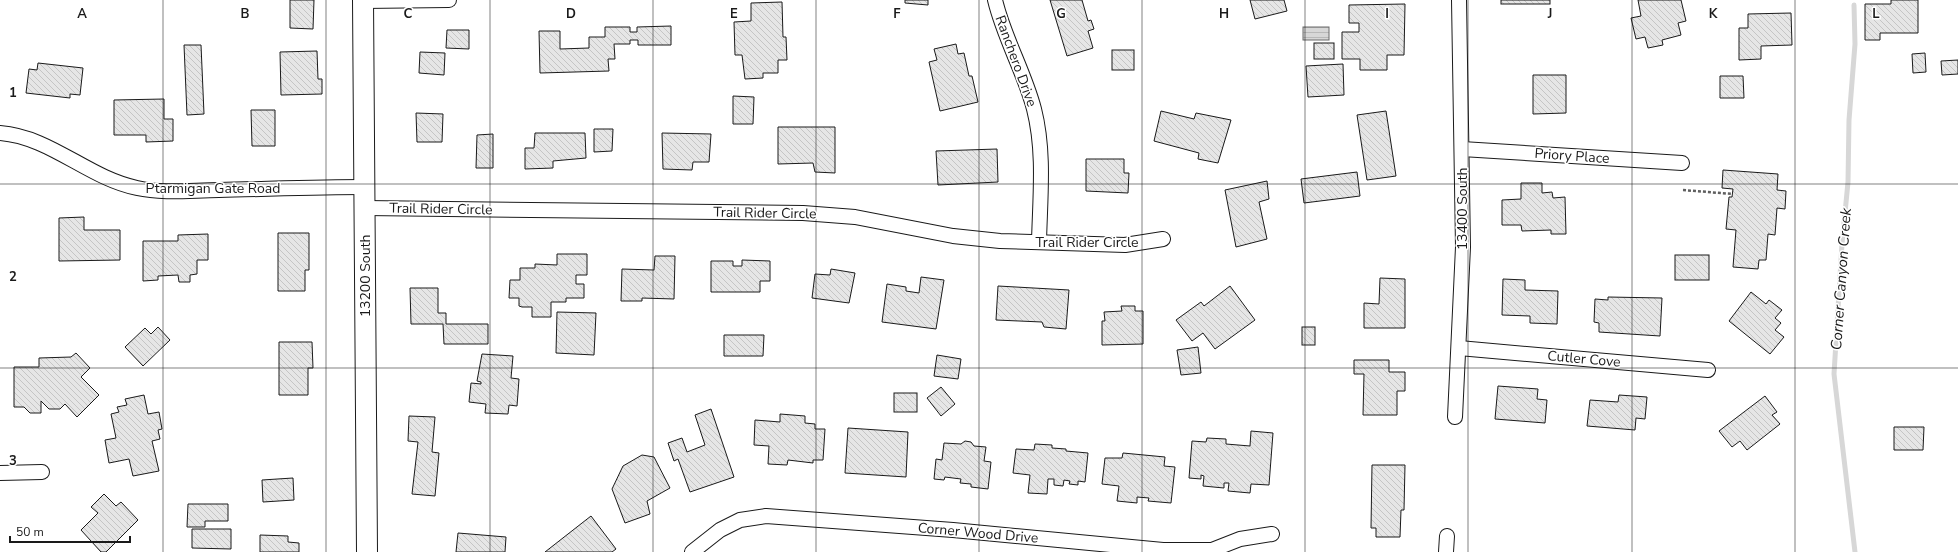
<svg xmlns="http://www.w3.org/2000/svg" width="1958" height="552" font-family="'Nunito Sans',sans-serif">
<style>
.water{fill:url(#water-rules);stroke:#6a6a6a}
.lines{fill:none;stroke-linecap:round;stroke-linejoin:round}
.stream{stroke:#d7d7d7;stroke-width:5}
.building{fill:url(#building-back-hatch);stroke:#1a1a1a}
.street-casing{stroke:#1a1a1a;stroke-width:16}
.secondary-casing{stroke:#1a1a1a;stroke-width:22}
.path{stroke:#5f5f5f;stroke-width:2.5;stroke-dasharray:3 2;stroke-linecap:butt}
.street{stroke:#fff;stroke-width:14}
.secondary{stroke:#fff;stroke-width:20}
.grid{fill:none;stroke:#1a1a1a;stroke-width:1;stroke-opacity:0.55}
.labels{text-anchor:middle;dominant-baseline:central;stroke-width:3;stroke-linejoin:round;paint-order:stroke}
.street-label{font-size:14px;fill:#1a1a1a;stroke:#fff}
.water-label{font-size:15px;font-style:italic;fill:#1a1a1a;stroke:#fff}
.grid-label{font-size:13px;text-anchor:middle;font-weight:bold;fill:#1a1a1a;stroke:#fff;stroke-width:3;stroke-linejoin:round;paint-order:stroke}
</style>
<defs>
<pattern id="water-rules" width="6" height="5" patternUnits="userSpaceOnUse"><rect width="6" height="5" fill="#d7d7d7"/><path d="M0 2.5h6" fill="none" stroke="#b8b8b8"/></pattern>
<pattern id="building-back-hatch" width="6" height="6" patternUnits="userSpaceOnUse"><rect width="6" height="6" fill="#e6e6e6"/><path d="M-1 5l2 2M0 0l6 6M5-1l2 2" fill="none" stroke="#c5c5c5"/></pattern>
</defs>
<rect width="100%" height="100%" fill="#fff"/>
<rect class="water" x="1303" y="27" width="26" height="13"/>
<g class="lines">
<polyline class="stream" points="1854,5 1855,44 1849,120 1848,182 1842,244 1834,374 1855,552"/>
</g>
<g class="building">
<polygon points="290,0 314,0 313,29 290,28"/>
<polygon points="905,0 928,0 928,5 905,3"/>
<polygon points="1050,0 1082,0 1088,21 1091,20 1094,29 1088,31 1093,48 1067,56"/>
<polygon points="1250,0 1284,0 1287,11 1255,19"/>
<rect x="1501" y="0" width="49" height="4"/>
<polygon points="1638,0 1681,0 1686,21 1678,23 1681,35 1662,40 1663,45 1648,48 1645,37 1636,39 1631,18 1641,16"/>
<polygon points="1891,0 1918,0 1918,33 1880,33 1880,40 1865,40 1865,4 1891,4"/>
<polygon points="782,2 783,37 786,37 787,60 778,60 778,73 763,73 763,78 745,79 742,55 735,55 734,22 751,21 751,3"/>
<polygon points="1405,4 1404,55 1387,55 1387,70 1360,70 1360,59 1342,59 1342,32 1359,32 1359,23 1349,23 1349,5"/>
<polygon points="1791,13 1792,45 1761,46 1761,59 1739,60 1739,28 1748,28 1748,14"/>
<polygon points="671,26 671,45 638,45 638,40 630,40 630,44 614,44 615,59 608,59 609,71 540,73 539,31 560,31 560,49 589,48 589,37 605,37 605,27 630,27 630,32 637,32 637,27"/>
<polygon points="447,30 469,30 469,49 446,48"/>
<rect x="1314" y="43" width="20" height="16"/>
<polygon points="956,44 958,54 964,53 969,76 972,76 978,102 940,111 929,62 937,60 934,49"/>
<polygon points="184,45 201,45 204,114 187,115"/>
<rect x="1112" y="50" width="22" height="20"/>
<polygon points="317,51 318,79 322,79 322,94 281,95 280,52"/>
<polygon points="420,52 445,53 444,75 419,73"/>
<polygon points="1925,53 1926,72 1913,73 1912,54"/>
<polygon points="1958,60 1958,74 1942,75 1941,61"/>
<polygon points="38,63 83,68 80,95 70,94 70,98 26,93 29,69 37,70"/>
<polygon points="1343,64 1344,95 1308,97 1306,66"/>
<polygon points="1533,75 1566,75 1566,113 1533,114"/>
<polygon points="1720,76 1743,76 1744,98 1720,98"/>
<polygon points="733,96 754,97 753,124 733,124"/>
<polygon points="164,99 164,119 173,119 173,141 146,142 146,135 114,135 114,100"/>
<polygon points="251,110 275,110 275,146 252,146"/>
<polygon points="1161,111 1194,119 1196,113 1231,120 1218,163 1198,159 1199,153 1154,141"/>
<polygon points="1386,111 1396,176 1367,180 1357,115"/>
<polygon points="416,113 443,114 442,142 417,142"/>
<polygon points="778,127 835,127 835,173 815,172 813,163 778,164"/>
<polygon points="594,129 613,129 612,151 594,152"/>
<polygon points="535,133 585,133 586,158 553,161 553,168 525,169 525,148 534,148"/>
<polygon points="662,133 711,134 709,162 693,162 692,170 663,169"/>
<polygon points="493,134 493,168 476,168 477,135"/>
<polygon points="997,149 998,182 938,185 936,151"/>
<polygon points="1086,159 1124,159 1124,173 1129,173 1128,193 1086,191"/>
<polygon points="1723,170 1778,174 1777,190 1786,191 1785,209 1777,208 1775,235 1768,234 1766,260 1759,260 1758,269 1733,267 1736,230 1726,229 1729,197 1732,197 1733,189 1722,188"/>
<polygon points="1357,172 1360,196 1304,203 1301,179"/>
<polygon points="1267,181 1269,199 1259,202 1267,239 1236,247 1225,190"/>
<polygon points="1521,183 1542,183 1542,193 1552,192 1553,198 1565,197 1566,234 1551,234 1551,230 1522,231 1521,225 1502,225 1502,200 1521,199"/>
<polygon points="84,217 84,230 120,230 120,260 59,261 59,218"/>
<polygon points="278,233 309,233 309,270 305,270 305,291 278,291"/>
<polygon points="208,234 208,260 197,260 197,274 190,275 190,282 179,282 178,275 158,276 158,280 143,281 143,241 178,241 178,235"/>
<polygon points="557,254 587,254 587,275 576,275 576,284 584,284 584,298 566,298 566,302 551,302 551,317 532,317 532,307 522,307 519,306 519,298 509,298 510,280 520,280 520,268 535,268 535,264 557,265"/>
<rect x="1675" y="255" width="34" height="25"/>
<polygon points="655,256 675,256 674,299 642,298 642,301 621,301 622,269 654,270"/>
<polygon points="742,260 770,261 770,281 760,281 760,292 711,292 711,261 733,261 733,266 742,266"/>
<polygon points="831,269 855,273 849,303 812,298 815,274 830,275"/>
<polygon points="921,277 944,280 936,329 882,322 887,284 906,287 906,291 919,293"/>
<polygon points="1380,278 1405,279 1405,328 1364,328 1364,303 1379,304"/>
<polygon points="1503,279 1525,280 1525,290 1558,291 1557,324 1530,323 1530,316 1502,315"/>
<polygon points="998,286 1069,290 1066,329 1044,327 1042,322 996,320"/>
<polygon points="1230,286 1255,320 1215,349 1203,333 1192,341 1176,320 1201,302 1204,306"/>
<polygon points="410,288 438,288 438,313 446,313 446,324 488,324 488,344 444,344 443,324 411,324"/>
<polygon points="1751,292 1766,304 1769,300 1782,310 1775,318 1781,323 1775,330 1784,337 1770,354 1729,321"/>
<polygon points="1608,297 1662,298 1660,336 1599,332 1599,323 1594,322 1595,299 1608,300"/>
<polygon points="1121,306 1135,306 1135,311 1143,311 1143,344 1102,345 1102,321 1105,321 1104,312 1122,311"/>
<polygon points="557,312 596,313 594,355 556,353"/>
<polygon points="158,327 170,340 143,366 125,347 145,328 151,334"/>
<rect x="1302" y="327" width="13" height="18"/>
<polygon points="724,335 764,335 763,356 724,356"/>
<polygon points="279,342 312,342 313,368 308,368 308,395 279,395"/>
<polygon points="1198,347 1201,373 1181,375 1177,350"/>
<polygon points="76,353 90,368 81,377 99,395 77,417 65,404 60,409 49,409 41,401 41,413 30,413 24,407 14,407 14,367 39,367 39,358 71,357"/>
<polygon points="482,354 513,356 511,378 519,379 517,406 509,405 508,414 485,413 486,404 469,402 471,383 481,384 481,382 477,381"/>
<polygon points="937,355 961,359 958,379 934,376"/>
<polygon points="1354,360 1389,360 1389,372 1405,372 1405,391 1397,391 1397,415 1363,415 1364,374 1354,374"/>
<polygon points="1498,386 1538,389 1537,399 1547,400 1545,423 1495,419"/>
<polygon points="941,387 955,404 941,416 927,398"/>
<rect x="894" y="393" width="23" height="19"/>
<polygon points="144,395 148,414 159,412 162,429 158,430 160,439 152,441 159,471 133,476 129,459 109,463 105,440 116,438 111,414 119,412 117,407 127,405 125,399"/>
<polygon points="1619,395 1647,397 1645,419 1636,418 1635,430 1587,426 1590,400 1618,402"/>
<polygon points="1765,396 1777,412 1772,415 1780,424 1747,450 1740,441 1732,447 1719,431"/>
<polygon points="711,409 734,477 690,492 678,459 674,461 668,443 682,438 687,452 705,445 695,415"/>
<polygon points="780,414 805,416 805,423 815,424 815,429 825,429 823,460 813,460 813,463 788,460 787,465 768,464 769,446 754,445 755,420 780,422"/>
<polygon points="409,416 435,417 432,452 439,453 435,496 412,494 418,442 408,441"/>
<polygon points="1894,427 1924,427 1923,450 1894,450"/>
<polygon points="848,428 908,432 906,477 845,473"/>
<polygon points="1251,431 1273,433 1269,485 1251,484 1250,493 1228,491 1229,483 1224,483 1224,488 1203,486 1204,476 1201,475 1201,479 1189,478 1192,441 1206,442 1207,438 1226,439 1226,444 1250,446"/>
<polygon points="965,441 971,442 974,446 986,447 984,461 991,462 988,489 971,487 971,484 960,483 961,479 945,477 944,480 934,479 936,459 942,460 944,443 961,444"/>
<polygon points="1035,444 1052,445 1052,448 1066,449 1066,451 1088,453 1085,482 1078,481 1078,485 1069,484 1070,481 1064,480 1063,486 1054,485 1054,479 1048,479 1047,494 1028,493 1030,475 1013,473 1016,449 1034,450"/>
<polygon points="1123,453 1165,457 1164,466 1175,467 1171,503 1148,501 1149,498 1137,497 1137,503 1117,501 1119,486 1102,484 1105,458 1122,458"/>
<polygon points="642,455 654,457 670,488 647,501 650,514 625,523 612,489 623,466"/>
<polygon points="1372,465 1405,465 1404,510 1401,510 1400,537 1376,537 1376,528 1371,528"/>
<polygon points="293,478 294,500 263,502 262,480"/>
<polygon points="104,494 116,506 121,502 138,520 106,552 101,552 81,530 98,513 91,507"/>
<polygon points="188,504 228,504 228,521 205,521 205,527 187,527"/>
<polygon points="591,516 616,549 612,552 545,552"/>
<polygon points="192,529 231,529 231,549 192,548"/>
<polygon points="458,533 506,537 505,552 456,552"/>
<polygon points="260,535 288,536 288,542 299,543 299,552 260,552"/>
</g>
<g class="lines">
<defs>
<g id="street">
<path d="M995 0C1004 38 1024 71 1034 109 1045 152 1040 198 1039 242"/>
<polyline points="363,1 449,0"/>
<path d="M0 133C51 137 88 178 137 188 164 194 193 190 219 190 268 189 316 187 365 187"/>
<polyline points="1462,149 1682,163"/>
<polyline points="365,208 803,213 855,217 953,236 1000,241 1125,245 1163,239"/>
<polyline points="1459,348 1708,370"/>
<polyline points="1455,417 1463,247 1459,0"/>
<polyline points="0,473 42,472"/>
<polyline points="692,552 720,530 740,520 766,516 953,530 1163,550 1212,550 1240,539 1272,534"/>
<polyline points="1446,552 1447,536"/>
</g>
<polyline id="secondary" points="363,0 367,552"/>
</defs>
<use href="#street" class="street-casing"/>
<use href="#secondary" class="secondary-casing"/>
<polyline class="path" points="1683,190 1733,194"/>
<use href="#street" class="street"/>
<use href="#secondary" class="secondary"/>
</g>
<path class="grid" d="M163 0V552M326 0V552M490 0V552M653 0V552M816 0V552M979 0V552M1142 0V552M1305 0V552M1468 0V552M1632 0V552M1795 0V552M0 184H1958M0 368H1958"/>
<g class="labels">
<g class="street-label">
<text transform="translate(1016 61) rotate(70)">Ranchero Drive</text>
<text transform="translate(1572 156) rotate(4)">Priory Place</text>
<text x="213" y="188">Ptarmigan Gate Road</text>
<text transform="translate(441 209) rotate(1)">Trail Rider Circle</text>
<text transform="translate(1462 209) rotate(-90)">13400 South</text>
<text transform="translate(765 213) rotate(1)">Trail Rider Circle</text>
<text x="1087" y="242">Trail Rider Circle</text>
<text transform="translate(365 276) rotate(-90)">13200 South</text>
<text transform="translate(1584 359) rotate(5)">Cutler Cove</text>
<text transform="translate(978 533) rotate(5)">Corner Wood Drive</text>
</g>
<g class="water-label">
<text transform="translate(1841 279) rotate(-86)">Corner Canyon Creek</text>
</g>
</g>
<g class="grid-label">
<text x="82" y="18">A</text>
<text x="245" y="18">B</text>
<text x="408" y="18">C</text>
<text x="571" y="18">D</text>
<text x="734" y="18">E</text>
<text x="897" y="18">F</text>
<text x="1061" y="18">G</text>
<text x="1224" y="18">H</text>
<text x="1387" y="18">I</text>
<text x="1550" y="18">J</text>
<text x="1713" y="18">K</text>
<text x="1876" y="18">L</text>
<text x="13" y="97">1</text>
<text x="13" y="281">2</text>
<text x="13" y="465">3</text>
</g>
<path d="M10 536v6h120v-6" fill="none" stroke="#1a1a1a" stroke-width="2"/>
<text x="16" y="536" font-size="12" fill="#1a1a1a" stroke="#ffffff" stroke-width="3" paint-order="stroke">50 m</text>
</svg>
